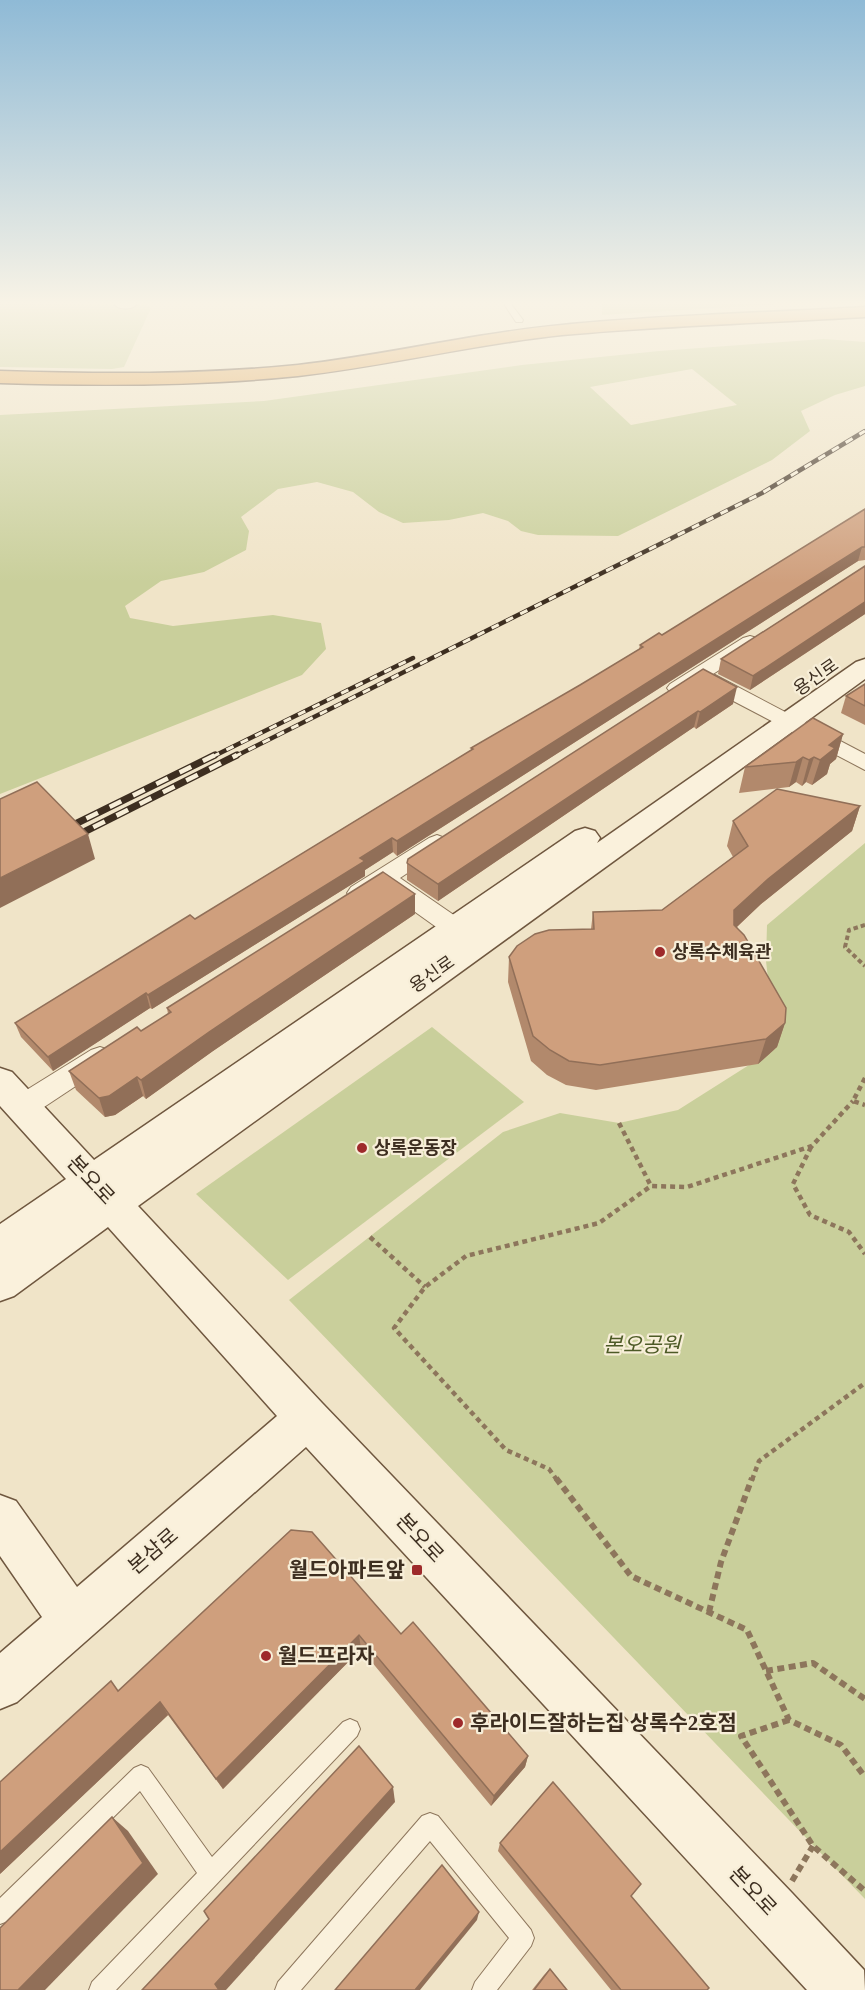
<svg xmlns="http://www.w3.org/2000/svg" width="865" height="1990" font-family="'Times New Roman','Noto Sans KR',serif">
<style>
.green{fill:#c9cf9b;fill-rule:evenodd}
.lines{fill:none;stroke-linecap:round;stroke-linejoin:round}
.lane-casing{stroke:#8d765c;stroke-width:2}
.street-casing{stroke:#8d765c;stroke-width:2}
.secondary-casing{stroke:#6f573f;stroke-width:3}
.highway-casing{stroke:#5b4430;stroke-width:3}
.path-far2{stroke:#8d765c;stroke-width:4;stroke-dasharray:4.5 3;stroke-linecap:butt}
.path-far1{stroke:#8d765c;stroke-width:4.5;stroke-dasharray:5 4;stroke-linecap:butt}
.path{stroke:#8d765c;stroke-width:6;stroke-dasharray:7 4.5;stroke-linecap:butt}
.lane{fill:#faf1dc;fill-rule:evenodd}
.street{fill:#faf1dc;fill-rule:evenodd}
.secondary{fill:#faf1dc;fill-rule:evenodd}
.highway{fill:#e0a458;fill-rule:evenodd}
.rail-far1-casing{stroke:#3d2e20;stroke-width:4.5}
.rail-casing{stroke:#3d2e20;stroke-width:7}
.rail-far1{stroke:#f7eed8;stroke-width:3;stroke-dasharray:8;stroke-linecap:butt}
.rail{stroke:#f7eed8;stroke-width:4.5;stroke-dasharray:13;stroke-linecap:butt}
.wall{fill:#b2896c}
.shaded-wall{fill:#916f58}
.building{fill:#cf9f7d;stroke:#916f58;stroke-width:1.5}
.poi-dot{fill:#9e2a2b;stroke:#f7eed8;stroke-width:2}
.labels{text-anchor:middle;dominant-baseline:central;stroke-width:4.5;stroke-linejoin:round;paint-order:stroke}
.street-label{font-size:18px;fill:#3d2e20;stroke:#f7eed8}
.poi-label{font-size:18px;font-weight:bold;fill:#3d2e20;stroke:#f7eed8;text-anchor:start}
.near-street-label{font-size:21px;fill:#3d2e20;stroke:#f7eed8}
.near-park-label{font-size:21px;font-style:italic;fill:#4d5a26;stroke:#f7eed8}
.near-poi-label{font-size:21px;font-weight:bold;fill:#3d2e20;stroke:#f7eed8;text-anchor:start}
</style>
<rect width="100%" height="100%" fill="#f0e4c8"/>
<g class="green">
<polygon points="0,304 146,305 151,308 124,367 112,369 0,367"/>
<polygon points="602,304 782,304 602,315"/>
<path d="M824 339 865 342V386L835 395 801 411 810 431 772 460 618 536 538 535 521 531 508 521 483 513 449 520 403 523 379 512 353 492 317 482 278 489 241 517 249 531 246 550 204 572 161 581 125 606 130 618 173 626 273 615 321 623 326 649 302 675 0 794V415L264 401 522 365 659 351ZM692 369 737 405 631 425 590 387Z"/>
<polygon points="865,843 865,1899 289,1300 503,1132 560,1113 619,1123 678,1110 776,1048 766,961 767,925"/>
<polygon points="432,1027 524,1102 288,1280 196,1194"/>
</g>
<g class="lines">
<defs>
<g id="lane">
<polygon points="504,304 511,304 523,320 522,322 516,322"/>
<polygon points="350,1719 357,1722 360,1729 357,1736 116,1990 89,1990 92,1982 197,1873 140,1791 8,1921 0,1924 0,1898 134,1768 141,1765 148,1768 212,1857 343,1722"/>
<polygon points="430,1813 438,1816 531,1930 534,1938 531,1946 497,1990 472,1990 475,1982 509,1938 430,1841 301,1990 275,1990 278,1982 422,1816"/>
</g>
<g id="street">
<path d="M114 304H137C132 310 119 310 114 304Z"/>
<polygon points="750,636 757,638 760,642 757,646 713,674 865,754 865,770 699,683 677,694 670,692 667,688 670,684 743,638"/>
<path d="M437 835 445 838 448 843 445 848 400 878 464 922 467 928 464 934 455 937 446 934 383 889C372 896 364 903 351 899L347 893 351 887 429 838Z"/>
<polygon points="100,1047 109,1050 113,1057 109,1064 32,1115 22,1118 12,1115 8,1107 12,1099 91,1050"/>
</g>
<polygon id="secondary" points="865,659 865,679 138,1206 322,1403 792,1893 864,1970 865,1990 807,1990 306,1447 17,1702 0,1709 0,1653 42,1617 0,1556 0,1495 16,1501 77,1587 277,1416 108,1227 14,1296 0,1301 0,1224 66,1179 0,1106 0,1068 12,1072 94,1160 575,831 585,828 595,831 600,838 597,843 856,662"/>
<path id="highway" d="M865 307V317C764 323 663 326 562 335 474 344 387 366 298 376 200 386 99 386 0 383V371C99 374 200 375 298 365 387 355 474 333 562 325 663 315 764 313 865 307Z"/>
</defs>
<use href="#lane" class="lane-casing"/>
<use href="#street" class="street-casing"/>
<use href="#secondary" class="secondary-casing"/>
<use href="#highway" class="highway-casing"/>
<polyline class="path-far2" points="865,925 849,930 845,947 865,966"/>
<g class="path-far1">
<polyline points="865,1078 853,1101 865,1105"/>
<polyline points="619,1123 651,1186"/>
<polyline points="811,1147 793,1184 810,1215 849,1232 865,1254"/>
<polyline points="370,1237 425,1287"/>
<polyline points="557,1480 549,1469 506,1450 394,1328 425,1287 466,1256 599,1223 651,1186 687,1187 812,1146 853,1101"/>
<polyline points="752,1480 759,1461 865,1383"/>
</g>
<g class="path">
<polyline points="556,1478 631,1576 747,1630 789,1720 841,1745 865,1777"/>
<polyline points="709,1612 721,1562 752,1478"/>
<polyline points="766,1671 813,1663 865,1699"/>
<polyline points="789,1720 741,1736 813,1846 865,1891"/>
<polyline points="792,1881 813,1846"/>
</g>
<use href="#lane" class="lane"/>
<use href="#street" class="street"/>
<use href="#secondary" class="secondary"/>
<use href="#highway" class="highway"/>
<defs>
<g id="rail-far1">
<polyline points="212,757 413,658"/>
<polyline points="234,757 762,493 865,431"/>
</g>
<g id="rail">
<polyline points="63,830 215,755"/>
<polyline points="70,839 237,755"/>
</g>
</defs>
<use href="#rail-far1" class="rail-far1-casing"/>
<use href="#rail" class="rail-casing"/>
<use href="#rail-far1" class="rail-far1"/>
<use href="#rail" class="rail"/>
</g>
<g class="wall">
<polygon points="865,509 865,560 858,561 397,856 393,852 365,870 365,876 152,1009 150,1008 53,1071 21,1037 15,1023 195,919 471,750 471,748 580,685 639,649 640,645 662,635"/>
<polygon points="865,566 865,614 750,690 718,674 721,659"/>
<polygon points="703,669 733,704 696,729 694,727 438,901 407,880 407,863"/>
<polygon points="865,684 865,725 841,713 846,696"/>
<polygon points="843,734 836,759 830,764 827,774 812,785 806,782 802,786 796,782 789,787 739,793 745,767"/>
<polygon points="860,806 852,831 761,904 737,927 785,1023 777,1047 758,1064 596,1090 566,1085 547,1075 531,1061 508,982 509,957 591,929 593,912 662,910 733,857 727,846 733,821"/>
<polygon points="415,914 213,1051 146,1099 143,1096 115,1115 105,1117 76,1090 69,1071 141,1031 168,1014 167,1008"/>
<polygon points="291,1530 528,1756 525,1767 491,1806 361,1649 223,1789 168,1715 0,1874 111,1681 118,1691"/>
<polygon points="500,1843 707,1990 611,1990 498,1851"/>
<polygon points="550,1969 567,1990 532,1990 544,1975"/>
</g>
<g class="shaded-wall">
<polygon points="862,547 858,561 397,856 397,841"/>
<polygon points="865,602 865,614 750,690 753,676"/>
<polygon points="737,687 733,704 696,729 700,712"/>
<polygon points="698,711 694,727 438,901 438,884"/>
<polygon points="843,734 836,759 830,764 827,774 812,785 820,760 829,745"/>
<polygon points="803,757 796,782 789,787 796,762"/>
<polygon points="814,757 806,782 802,786 809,760"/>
<polygon points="860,806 852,831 761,904 727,936 734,910 768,879"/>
<polygon points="88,834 95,859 0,908 0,878"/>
<polygon points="392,838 393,852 365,870 365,876 152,1009 148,995"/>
<polygon points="415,894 415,914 213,1051 146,1099 141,1080 209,1032"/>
<polygon points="146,993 150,1008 53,1071 48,1057"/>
<polygon points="785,1023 777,1047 758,1064 766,1039"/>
<polygon points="137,1077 143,1096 115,1115 105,1117 99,1098"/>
<polygon points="359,1635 361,1649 223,1789 216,1779"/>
<polygon points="160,1702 168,1715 0,1874 0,1852"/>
<polygon points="528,1756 525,1767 491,1806 494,1796"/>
<polygon points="393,1787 395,1802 226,1990 219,1990 215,1984"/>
<polygon points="112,1817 128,1831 158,1874 45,1990 18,1990"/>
<polygon points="479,1912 477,1920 420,1990 415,1990"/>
</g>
<g class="building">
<polygon points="865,509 865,547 862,547 397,841 392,838 360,858 365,861 148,995 146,993 48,1057 15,1023 190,915 195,919 473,749 471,748 580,685 643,647 640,645 659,633 662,635"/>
<polygon points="865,566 865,602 753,676 721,659"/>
<polygon points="703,669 737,687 700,712 698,711 438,884 407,863 408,859"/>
<polygon points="865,684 865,706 846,696"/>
<polygon points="813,718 843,734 829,745 835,748 820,760 814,757 809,760 803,757 796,762 745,767"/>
<polygon points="37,782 88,834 0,878 0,799"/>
<polygon points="777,789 860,806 768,879 734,910 734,925 744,935 786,1008 785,1023 766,1039 600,1065 569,1061 550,1050 533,1036 509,957 517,946 535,934 549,930 594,929 593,912 662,910 748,846 733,821"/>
<polygon points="383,872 415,894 209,1032 141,1080 137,1077 109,1096 99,1098 69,1071 137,1027 141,1031 171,1012 167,1008"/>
<polygon points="291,1530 312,1532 401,1634 413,1622 528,1756 494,1796 359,1635 216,1779 160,1702 0,1852 0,1782 111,1681 118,1691"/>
<polygon points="359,1746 393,1787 215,1984 219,1990 142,1990 209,1919 204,1911"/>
<polygon points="553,1782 641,1884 631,1896 709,1988 707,1990 621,1990 500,1843"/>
<polygon points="112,1817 143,1863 18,1990 0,1990 0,1928"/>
<polygon points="442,1865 479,1912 415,1990 335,1990"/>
<polygon points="550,1969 567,1990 534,1990"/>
</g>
<linearGradient id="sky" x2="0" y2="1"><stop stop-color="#8fbad6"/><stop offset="0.52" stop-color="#f8f3e6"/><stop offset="1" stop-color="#f8f3e6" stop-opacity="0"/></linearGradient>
<rect width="865" height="583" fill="url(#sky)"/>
<g class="poi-dot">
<circle cx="660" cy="952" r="6"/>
<circle cx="362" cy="1148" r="6"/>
<rect x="411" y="1564" width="12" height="12" rx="3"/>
<circle cx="266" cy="1656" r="6"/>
<circle cx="458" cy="1723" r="6"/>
</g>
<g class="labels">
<g class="street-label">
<text transform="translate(816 677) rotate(-35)">용신로</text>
<text transform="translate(432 974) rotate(-35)">용신로</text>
</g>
<g class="poi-label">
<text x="672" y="952">상록수체육관</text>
<text x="374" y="1148">상록운동장</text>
</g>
<g class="near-street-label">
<text transform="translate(91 1180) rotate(47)">본오로</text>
<text transform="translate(420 1538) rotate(47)">본오로</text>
<text transform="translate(153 1551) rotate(-41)">본삼로</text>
<text transform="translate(753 1891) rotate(47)">본오로</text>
</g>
<g class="near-park-label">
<text x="642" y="1345">본오공원</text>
</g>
<g class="near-poi-label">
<text x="405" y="1570" text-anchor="end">월드아파트앞</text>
<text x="278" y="1656">월드프라자</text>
<text x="470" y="1723">후라이드잘하는집 상록수2호점</text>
</g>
</g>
</svg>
